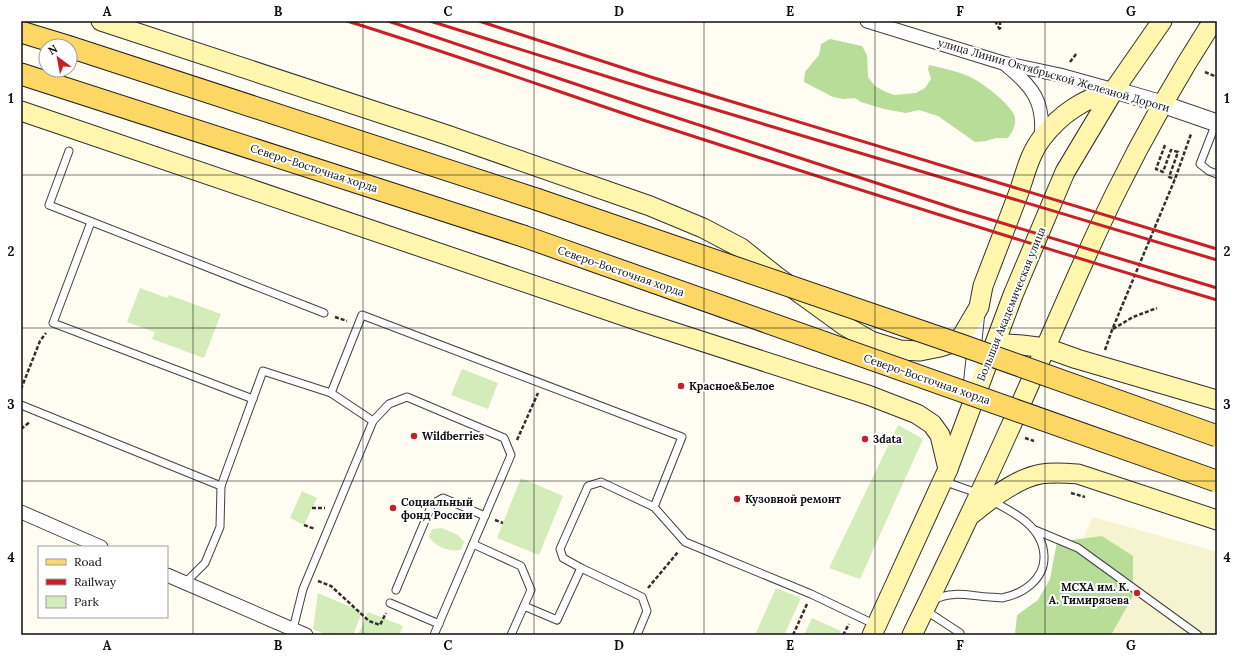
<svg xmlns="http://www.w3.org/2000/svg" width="1238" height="656" font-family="Lora,serif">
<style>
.farmland{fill:#f6f3d0}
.green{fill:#d3ecb9}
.forest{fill:#b7dd98}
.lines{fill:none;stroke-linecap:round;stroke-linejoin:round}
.service-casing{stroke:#424242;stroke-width:9}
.minor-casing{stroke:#424242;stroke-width:15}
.tertiary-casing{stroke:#424242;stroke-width:19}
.secondary-casing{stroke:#313131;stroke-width:21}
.primary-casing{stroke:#202020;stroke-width:23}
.path{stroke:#313131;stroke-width:2.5;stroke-dasharray:4 2;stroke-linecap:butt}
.service{stroke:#fff;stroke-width:7}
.minor{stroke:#fff;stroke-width:13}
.tertiary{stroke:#fff;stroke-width:17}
.secondary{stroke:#fff6ad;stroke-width:19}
.primary{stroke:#fdd763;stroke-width:21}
.rail{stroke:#c62129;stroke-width:3}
.primary-bridge-casing{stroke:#202020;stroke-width:23;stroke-linecap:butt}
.primary-bridge{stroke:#fdd763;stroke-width:21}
.grid{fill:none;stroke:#0f0f0f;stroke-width:1;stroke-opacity:0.55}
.poi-dot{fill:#c62129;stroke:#fff;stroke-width:1.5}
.labels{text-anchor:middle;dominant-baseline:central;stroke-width:4;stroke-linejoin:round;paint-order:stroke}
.street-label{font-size:11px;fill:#0f0f0f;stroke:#fff}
.poi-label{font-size:11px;font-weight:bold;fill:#0f0f0f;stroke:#fff;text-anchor:start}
.neatline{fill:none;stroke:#0f0f0f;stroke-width:1.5}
.grid-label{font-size:13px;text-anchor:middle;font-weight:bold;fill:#0f0f0f}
</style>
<rect width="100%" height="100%" fill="#fffcf2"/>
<polygon class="farmland" points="1093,517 1217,552 1217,635 1037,635"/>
<g class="green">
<polygon points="140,288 167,298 169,295 221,314 204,358 152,339 155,332 127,322"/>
<polygon points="462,369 498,383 488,409 451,395"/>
<polygon points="898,425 923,439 860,579 829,568"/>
<polygon points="521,478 563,496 539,555 497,538"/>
<polygon points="302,491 317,498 304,525 290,518"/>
<path d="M442 528 458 535 464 542 461 550C449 552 436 547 429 537L432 529Z"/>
<polygon points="776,588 801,598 785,633 780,635 755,635"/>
<polygon points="318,593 362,612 353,635 327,635 313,629"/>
<polygon points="368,612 403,626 399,635 358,635"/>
<polygon points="812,618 841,631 839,635 804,635"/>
</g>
<g class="forest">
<path d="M830 39 862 46 867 55 868 77 875 86 884 91 894 95 916 93 925 88 931 79 928 69 929 65C942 68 956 71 968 76 979 80 1014 106 1015 118 1016 126 1012 132 1008 138H996L986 141 975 142 938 116 919 110 906 113 884 109 861 102 855 98 844 99 833 97 804 82 805 72 819 55 821 44Z"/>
<polygon points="1102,536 1133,556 1133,596 1111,635 1015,635 1017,615 1038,600 1050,579 1057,542"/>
</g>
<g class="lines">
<defs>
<g id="service">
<polyline points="1216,123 1200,164 1209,171 1217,174"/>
<polyline points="69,151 49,205 324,313"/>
<polyline points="91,222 53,323 253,399"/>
<polyline points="331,393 373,421"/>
<polyline points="21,405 221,486"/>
<polyline points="943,481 980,494"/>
<polyline points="1035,530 1078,548 1198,635"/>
<polyline points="473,544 521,566 531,590 511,635"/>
<polyline points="581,568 563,558 560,549 588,486 601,482 654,507 685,542 811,594 876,625"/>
<polyline points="185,583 205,563 220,527 221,486 263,371 331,393 362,315 682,437 654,507"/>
<polyline points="396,590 432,504 443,498 485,516"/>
<path d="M933 600C954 590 969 596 990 597 994 597 999 598 1002 598 1023 594 1045 579 1044 556 1043 527 1015 513 992 501"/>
<polyline points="390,603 439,624"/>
<polyline points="524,606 557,620 581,568 642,597 647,611 637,635"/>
<polyline points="925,610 960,633 959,635"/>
<polyline points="293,629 303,589 373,421 389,404 407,397 504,438 511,455 434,635"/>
</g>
<g id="minor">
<polyline points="867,21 1003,63 1060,75 1114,90"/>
<path d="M1006 65C1033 87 1045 102 1041 139"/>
<polyline points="969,396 978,312"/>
<polyline points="21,512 101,547"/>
<polyline points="167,575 306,635"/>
</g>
<polyline id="tertiary" points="1114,90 1162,104 1217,123"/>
<g id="secondary">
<path d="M101 21 447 135 650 206 703 228 741 248 776 276 845 326 871 341 900 350 920 351 940 347 952 343 962 336 979 307 983 286C995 255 1007 223 1019 192 1025 174 1030 153 1042 138 1061 113 1084 99 1114 90"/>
<polyline points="21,111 636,320 868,395 917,414 932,424 940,435 948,469"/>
<polyline points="992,350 1007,344 1022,345 1046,348 1077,359 1217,400"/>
<path d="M972 514C990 499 1017 478 1041 474 1054 472 1065 473 1078 474L1217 520"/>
<polyline points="872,635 948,469 1013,295 1065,172 1114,90 1162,21"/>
<path d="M912 635C945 567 978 499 1009 430 1045 351 1077 272 1115 194 1144 135 1177 77 1213 21"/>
</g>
<g id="primary">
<polyline points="21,32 67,46"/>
<polyline points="70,47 536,199"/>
<polyline points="21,74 523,236"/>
</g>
</defs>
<use href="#service" class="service-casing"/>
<use href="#minor" class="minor-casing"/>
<use href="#tertiary" class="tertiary-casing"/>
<use href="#secondary" class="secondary-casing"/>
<use href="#primary" class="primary-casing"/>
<g class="path">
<polyline points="995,21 1000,30"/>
<polyline points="1000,21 1000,29"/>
<polyline points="1070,62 1077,53"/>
<polyline points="1205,72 1217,77"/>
<polyline points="1165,145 1156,169 1163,172 1171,150 1178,152 1169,177 1175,179"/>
<polyline points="335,317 347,321"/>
<polyline points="1113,329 1133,317 1157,308"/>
<polyline points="1105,350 1112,330 1175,179 1191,134"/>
<polyline points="21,389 40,341 46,333"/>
<polyline points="21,429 30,422"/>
<polyline points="1025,438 1034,441"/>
<polyline points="517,440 538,393"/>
<polyline points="1071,493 1085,497"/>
<polyline points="312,508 325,508"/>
<polyline points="495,520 503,523"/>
<polyline points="304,525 315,529"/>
<polyline points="318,581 331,586 369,621 380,625 386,613"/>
<polyline points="648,588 678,552"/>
<polyline points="793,635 807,604"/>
<polyline points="843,635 849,624"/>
</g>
<use href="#service" class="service"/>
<use href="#minor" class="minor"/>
<use href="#tertiary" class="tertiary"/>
<use href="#secondary" class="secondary"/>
<use href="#primary" class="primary"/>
<g class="rail">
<path d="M347 21C447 52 545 87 643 120 834 182 1025 243 1217 300"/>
<polyline points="388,21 644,107 959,210 1217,288"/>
<polyline points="430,21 650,90 1217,260"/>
<polyline points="479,21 654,78 1217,249"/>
</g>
<defs>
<g id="primary-bridge">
<polyline points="536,199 964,346 1217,436"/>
<polyline points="523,236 1216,481"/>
</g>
</defs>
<use href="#primary-bridge" class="primary-bridge-casing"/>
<use href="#primary-bridge" class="primary-bridge"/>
</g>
<path class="grid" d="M193 21V635M363 21V635M534 21V635M704 21V635M875 21V635M1045 21V635M21 175H1217M21 328H1217M21 481H1217"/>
<g class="poi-dot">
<circle cx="681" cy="386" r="4"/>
<circle cx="414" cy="436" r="4"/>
<circle cx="865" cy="439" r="4"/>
<circle cx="737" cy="499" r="4"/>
<circle cx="393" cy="508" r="4"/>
<circle cx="1137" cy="593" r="4"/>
</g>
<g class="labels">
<g class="street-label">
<text transform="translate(1054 75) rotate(16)">улица Линии Октябрьской Железной Дороги</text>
<text transform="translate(314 168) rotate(18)">Северо-Восточная хорда</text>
<text transform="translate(621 271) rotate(19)">Северо-Восточная хорда</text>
<text transform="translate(1011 304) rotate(-68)">Большая Академическая улица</text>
<text transform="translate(927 379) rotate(19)">Северо-Восточная хорда</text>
</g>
<g class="poi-label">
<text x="689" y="386">Красное&amp;Белое</text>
<text x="422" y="436">Wildberries</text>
<text x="873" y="439">3data</text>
<text x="745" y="499">Кузовной ремонт</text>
<text x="401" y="502">Социальный<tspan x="401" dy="13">фонд России</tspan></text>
<text x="1129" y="587" text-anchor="end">МСХА им. К.<tspan x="1129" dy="13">А. Тимирязева</tspan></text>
</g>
</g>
<rect width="1238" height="656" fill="none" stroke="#ffffff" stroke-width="44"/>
<rect x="38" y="546" width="130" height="72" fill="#ffffff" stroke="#9f9f9f"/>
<rect x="46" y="559" width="20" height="6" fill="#fdd763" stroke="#9f9f9f"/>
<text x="74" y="566" font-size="12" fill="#0f0f0f">Road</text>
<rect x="46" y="579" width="20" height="6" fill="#c62129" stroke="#9f9f9f"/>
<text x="74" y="586" font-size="12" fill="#0f0f0f">Railway</text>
<rect x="46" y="596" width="20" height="12" fill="#d3ecb9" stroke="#9f9f9f"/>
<text x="74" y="606" font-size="12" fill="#0f0f0f">Park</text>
<g transform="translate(58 58) rotate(328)"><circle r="19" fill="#ffffff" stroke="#9f9f9f"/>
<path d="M0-3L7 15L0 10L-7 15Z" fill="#c62129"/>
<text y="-6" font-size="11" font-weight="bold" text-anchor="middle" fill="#0f0f0f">N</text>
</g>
<rect x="22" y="22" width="1194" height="612" class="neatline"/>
<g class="grid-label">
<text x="107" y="16">A</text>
<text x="278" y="16">B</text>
<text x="448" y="16">C</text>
<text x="619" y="16">D</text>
<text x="790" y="16">E</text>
<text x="960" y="16">F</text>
<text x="1131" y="16">G</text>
<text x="11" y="103">1</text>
<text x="1227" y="103">1</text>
<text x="11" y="256">2</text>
<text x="1227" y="256">2</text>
<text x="11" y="409">3</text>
<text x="1227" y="409">3</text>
<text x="11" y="562">4</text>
<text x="1227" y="562">4</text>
<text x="107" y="650">A</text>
<text x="278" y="650">B</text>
<text x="448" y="650">C</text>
<text x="619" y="650">D</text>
<text x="790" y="650">E</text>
<text x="960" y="650">F</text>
<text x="1131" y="650">G</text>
</g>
</svg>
